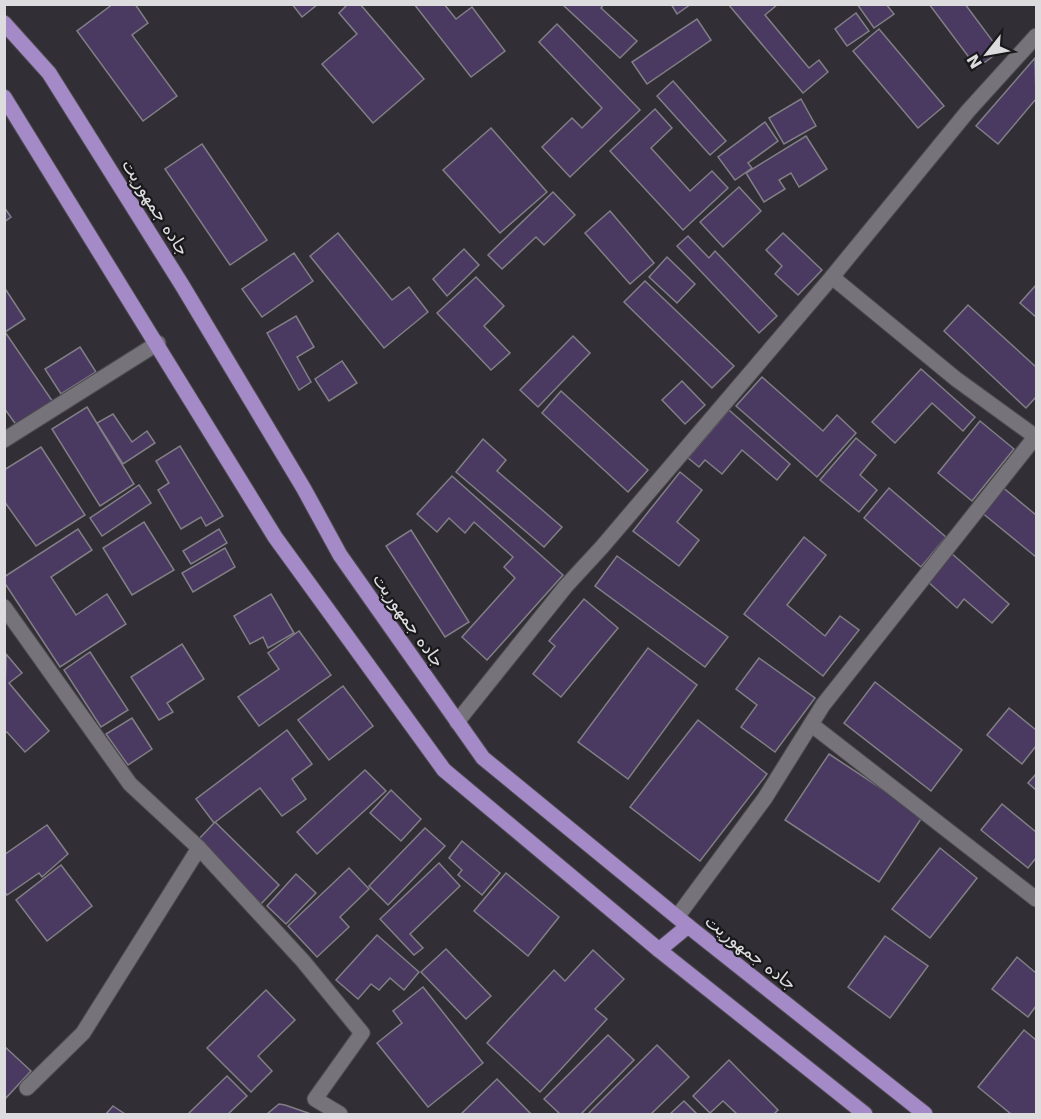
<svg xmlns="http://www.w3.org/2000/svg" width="1041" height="1119" font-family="'DejaVu Sans','Noto Naskh Arabic',sans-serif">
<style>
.building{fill:#4a3a62;stroke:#817f85;stroke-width:1.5}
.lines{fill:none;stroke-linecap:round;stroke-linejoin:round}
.minor-casing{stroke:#4c4a4e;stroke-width:17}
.major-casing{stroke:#4c4a4e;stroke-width:17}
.minor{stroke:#76747a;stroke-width:15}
.major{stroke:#a48bc8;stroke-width:15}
.labels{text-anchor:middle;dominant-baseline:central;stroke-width:4.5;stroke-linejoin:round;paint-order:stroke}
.street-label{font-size:18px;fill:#dcdbde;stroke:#19181a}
</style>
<rect width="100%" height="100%" fill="#312f35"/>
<g class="building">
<polygon points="113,4 135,4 148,23 132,35 177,96 143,121 77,31"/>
<polygon points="292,4 318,4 302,17"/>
<polygon points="348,4 360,4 424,79 373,123 322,64 357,34 339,13"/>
<polygon points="414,4 444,4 456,19 472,7 505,51 471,77"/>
<polygon points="562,4 604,4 601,8 637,41 620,58"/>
<polygon points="671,4 691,4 677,14"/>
<polygon points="728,4 778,4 765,15 809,68 819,60 828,72 803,93"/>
<polygon points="857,4 886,4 894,14 874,28"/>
<polygon points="929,4 965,4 1000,51 977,68"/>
<polygon points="856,13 869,31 847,46 835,29"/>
<polygon points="697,19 711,40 647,84 632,62"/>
<polygon points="557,24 640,110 570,177 542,147 572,118 582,128 602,108 539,42"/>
<polygon points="879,29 944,106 918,128 853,51"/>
<polygon points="1035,58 1036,99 998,144 976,126"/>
<polygon points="673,81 726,141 710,155 657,96"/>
<polygon points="801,99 816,126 784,144 769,118"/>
<polygon points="655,109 672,128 651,148 690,191 712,171 728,188 683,230 610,151"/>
<polygon points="765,122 778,141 748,163 752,168 735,180 718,157"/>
<polygon points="491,128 547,192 500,233 443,170"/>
<polygon points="806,136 827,169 799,187 791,173 779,180 785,189 764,202 746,173"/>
<polygon points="202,144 267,240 230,265 165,169"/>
<polygon points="739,187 761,211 723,247 700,222"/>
<polygon points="553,192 575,215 544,245 536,237 502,269 488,255"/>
<polygon points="4,207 11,217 4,222"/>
<polygon points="610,211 654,263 630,284 585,233"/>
<polygon points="338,233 392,300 409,287 428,312 384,348 310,256"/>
<polygon points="783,233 822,270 798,295 775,274 782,266 766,250"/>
<polygon points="688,236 709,258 715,251 777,316 759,333 677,246"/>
<polygon points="464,249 479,265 447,296 433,279"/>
<polygon points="294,253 313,281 262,317 242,289"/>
<polygon points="667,257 695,284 677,303 649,277"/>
<polygon points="476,277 504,306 484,326 510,353 491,370 437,313"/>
<polygon points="645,281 734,366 712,388 624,302"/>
<polygon points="1036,285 1036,317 1020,303"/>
<polygon points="4,287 25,319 5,332 53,402 17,426 4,408"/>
<polygon points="968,305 1036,367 1036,397 1026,408 944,331"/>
<polygon points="296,316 314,347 297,357 311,382 299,390 267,333"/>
<polygon points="573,336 590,353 538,407 520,390"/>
<polygon points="80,347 96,372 61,394 45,369"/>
<polygon points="342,361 357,383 329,401 315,379"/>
<polygon points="921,369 975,417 963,431 932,403 895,443 872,422"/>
<polygon points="762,377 823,431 837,415 856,433 817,477 736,406"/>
<polygon points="682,381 705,405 685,424 662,400"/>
<polygon points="561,391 648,470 628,492 542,413"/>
<polygon points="87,407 134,484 100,506 52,429"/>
<polygon points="729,410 790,464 777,480 742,450 722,474 705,460 699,467 688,458"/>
<polygon points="113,414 132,442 147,431 155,443 123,464 97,423"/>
<polygon points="980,421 1014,449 972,501 938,473"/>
<polygon points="856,438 876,455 860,475 877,490 859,512 820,480"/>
<polygon points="483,439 506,460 497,471 562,527 544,547 456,472"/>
<polygon points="180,446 223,516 206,526 201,517 181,529 158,490 169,483 156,461"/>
<polygon points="41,447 85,515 36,546 4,501 4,470"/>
<polygon points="680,472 702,490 677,522 699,540 679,566 633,531"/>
<polygon points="452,476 563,575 487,660 462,637 515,578 504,567 513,557 474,522 465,533 449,518 437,532 417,514"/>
<polygon points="139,485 151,503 102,536 90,518"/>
<polygon points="1001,486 1036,515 1036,557 981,512"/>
<polygon points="889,488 946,537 921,567 864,518"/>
<polygon points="144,522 174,570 132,595 103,548"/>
<polygon points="78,529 92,550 51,577 76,615 107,594 126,624 60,667 4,582 4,577"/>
<polygon points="219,529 227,543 191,564 183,551"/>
<polygon points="411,530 469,622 445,637 386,546"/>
<polygon points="804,537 826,555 787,605 825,636 840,616 859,630 823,676 744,614"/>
<polygon points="225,548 235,567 193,592 182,573"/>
<polygon points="950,552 1009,604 992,623 964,599 957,608 926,580"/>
<polygon points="617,556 728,637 705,667 595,586"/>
<polygon points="271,594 294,633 268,648 263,637 250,644 234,616"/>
<polygon points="584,599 618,628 561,697 533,674 555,646 549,641"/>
<polygon points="299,631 331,675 259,726 238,697 279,669 268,653"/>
<polygon points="182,644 204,679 167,703 173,712 159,720 131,677"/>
<polygon points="648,648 697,685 628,779 578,742"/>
<polygon points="90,652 128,710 101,727 64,670"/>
<polygon points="6,654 22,673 9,683 49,731 25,752 7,732 4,733"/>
<polygon points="759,658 815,698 775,752 741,727 757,705 736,689"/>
<polygon points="875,682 962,750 931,791 844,723"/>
<polygon points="343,686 373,726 329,760 298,720"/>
<polygon points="1009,708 1036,730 1036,746 1022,764 987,735"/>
<polygon points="132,718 152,749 128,765 106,734"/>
<polygon points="698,720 767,774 700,861 630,807"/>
<polygon points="287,730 312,764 292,779 306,799 282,816 260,788 214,823 196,799"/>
<polygon points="829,754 923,816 879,882 785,820"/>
<polygon points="365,770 386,791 317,854 297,832"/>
<polygon points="1036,774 1036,790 1028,783"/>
<polygon points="391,790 421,819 401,841 370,813"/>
<polygon points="1002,804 1036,832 1036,858 1028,868 981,830"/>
<polygon points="215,822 279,885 261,904 197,841"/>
<polygon points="47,825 68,854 42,877 39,873 7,895 4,891 4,855"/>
<polygon points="425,828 445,846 388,905 369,886"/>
<polygon points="462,841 500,873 482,895 458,875 462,870 449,858"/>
<polygon points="940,848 977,878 930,938 892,909"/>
<polygon points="439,863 460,886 410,934 423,948 414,955 380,919"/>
<polygon points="61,865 92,906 47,941 16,900"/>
<polygon points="349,868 369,889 340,917 349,927 317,957 288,926"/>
<polygon points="506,873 559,917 528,956 474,911"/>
<polygon points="296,874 316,893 286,924 267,906"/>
<polygon points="377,935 419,972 404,990 390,978 379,990 371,984 358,999 336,980"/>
<polygon points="885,936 928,966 890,1018 848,987"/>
<polygon points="446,949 491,996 466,1019 421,972"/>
<polygon points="593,950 624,979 595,1009 607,1019 540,1092 487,1043 554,970 565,981"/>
<polygon points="1017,957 1036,973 1036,1006 1028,1017 992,989"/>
<polygon points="423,987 483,1063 428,1107 377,1043 402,1023 393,1011"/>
<polygon points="266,990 295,1020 258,1056 272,1071 251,1092 207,1048"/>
<polygon points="1024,1030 1036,1040 1036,1114 1011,1114 978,1087"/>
<polygon points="608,1035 634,1060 581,1114 560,1114 544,1099"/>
<polygon points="657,1045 689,1077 651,1114 588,1114"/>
<polygon points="4,1046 31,1071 4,1100"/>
<polygon points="729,1060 778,1110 774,1114 737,1114 723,1101 710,1113 693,1096"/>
<polygon points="227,1076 247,1096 228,1114 188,1114"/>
<polygon points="497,1079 531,1114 461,1114"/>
<polygon points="684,1101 697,1114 670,1114"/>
<polygon points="279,1104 285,1105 311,1114 267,1114"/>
<polygon points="113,1106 125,1114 106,1114"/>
</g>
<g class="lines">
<defs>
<g id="minor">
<polyline points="832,277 956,379 1036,437"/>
<polyline points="4,440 158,343"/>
<polyline points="4,607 130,784 199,848 303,961 362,1033 315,1099 340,1114"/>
<polyline points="457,722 566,586 602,547 832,277 968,111 1036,36"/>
<polyline points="812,725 1036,899"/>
<polyline points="677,917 765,798 823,705 1036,436"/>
<polyline points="27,1088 83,1033 199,848"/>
</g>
<g id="major">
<polyline points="4,23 49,73 182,285 304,489 340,555 483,758 688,926 925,1114"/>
<polyline points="4,97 275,537 444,770 659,950 865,1114"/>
<polyline points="659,950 688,926"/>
</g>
</defs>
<use href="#minor" class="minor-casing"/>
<use href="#major" class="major-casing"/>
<use href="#minor" class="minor"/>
<use href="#major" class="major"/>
</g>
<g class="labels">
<g class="street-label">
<text transform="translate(156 207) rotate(58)">جاده جمهوریت</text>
<text transform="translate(409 620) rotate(55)">جاده جمهوریت</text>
<text transform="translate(751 952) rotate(38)">جاده جمهوریت</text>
</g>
</g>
<rect width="1041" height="1119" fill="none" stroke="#dcdbde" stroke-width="12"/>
<g transform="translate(987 54) rotate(239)" stroke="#19181a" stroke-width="4.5" paint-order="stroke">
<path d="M0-4.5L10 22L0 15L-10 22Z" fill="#dcdbde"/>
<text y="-9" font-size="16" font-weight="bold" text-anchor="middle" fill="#dcdbde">N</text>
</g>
</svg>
